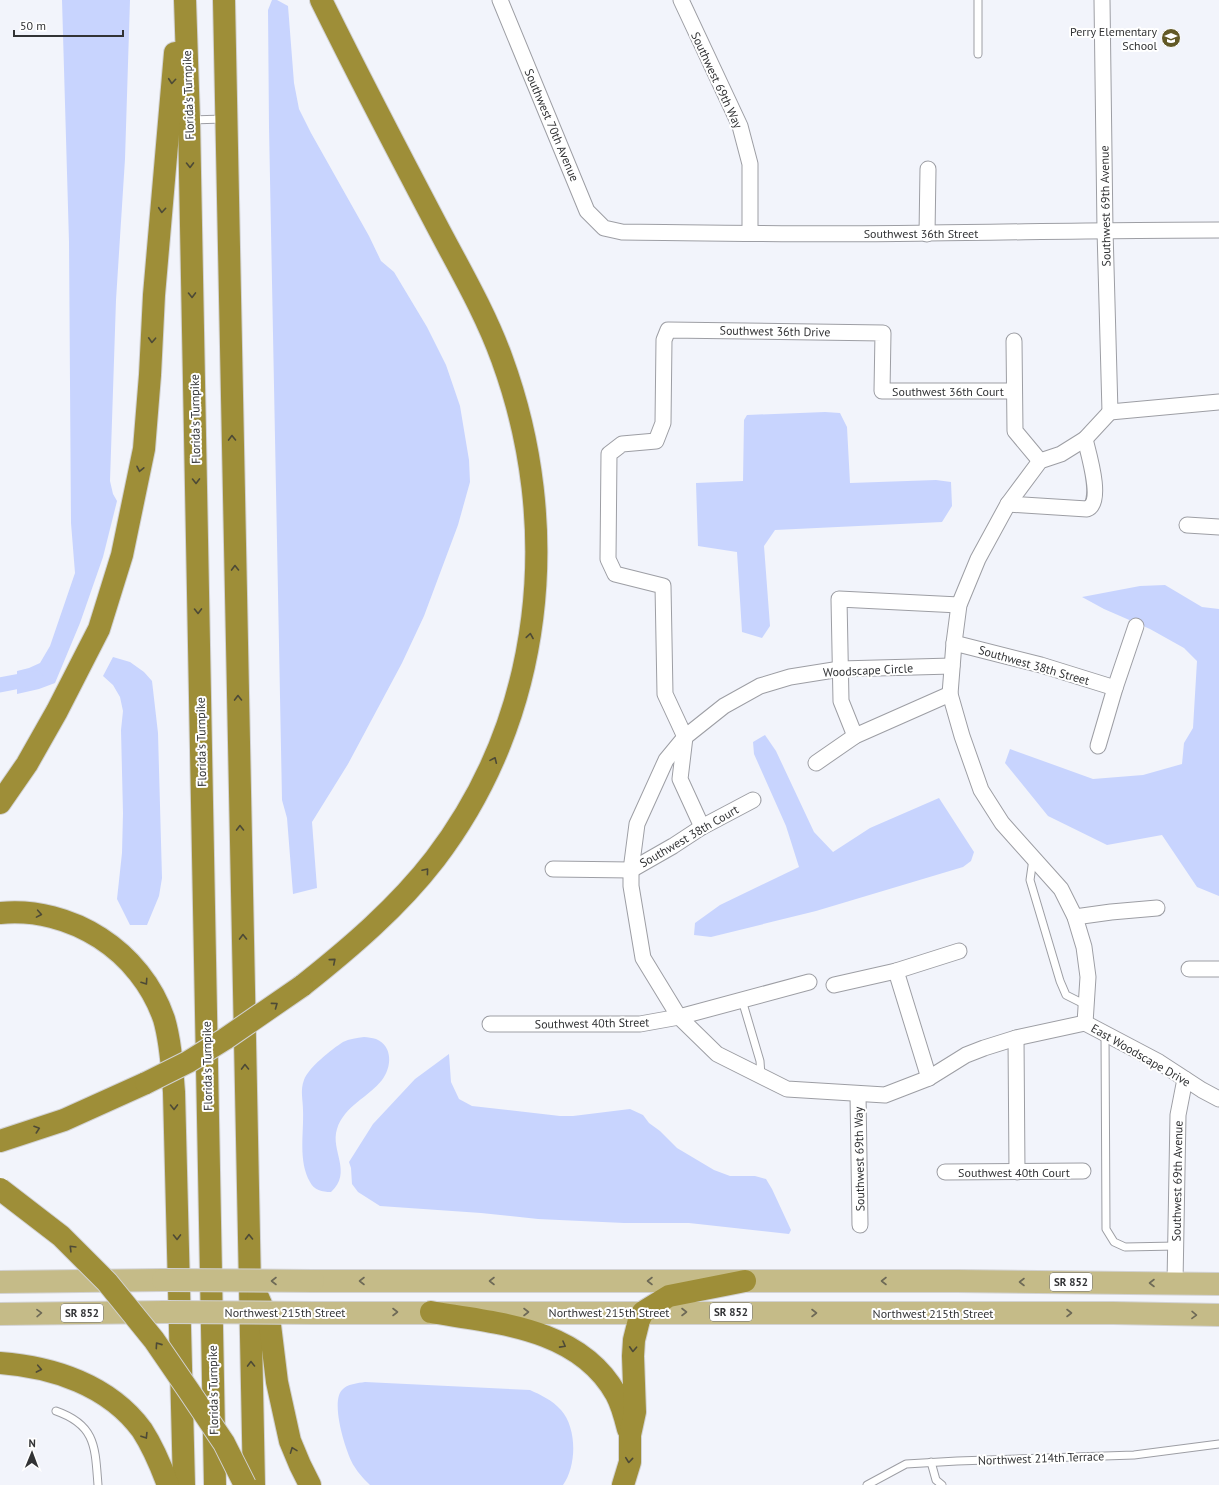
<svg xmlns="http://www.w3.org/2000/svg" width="1219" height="1485" font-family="'PT Sans',sans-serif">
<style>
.water{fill:#c8d4fe}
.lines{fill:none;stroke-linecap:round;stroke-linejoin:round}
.canal{stroke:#c8d4fe;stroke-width:15}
.service-casing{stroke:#9d9ea4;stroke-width:9}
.minor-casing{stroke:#9d9ea4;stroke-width:17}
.primary-casing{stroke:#d2d2d3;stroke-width:24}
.motorway-casing{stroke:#d2d2d3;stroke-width:24}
.service{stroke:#fff;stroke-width:7}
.minor{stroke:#fff;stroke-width:15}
.primary{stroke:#c5bb88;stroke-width:22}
.motorway{stroke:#9e8e38;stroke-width:22}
.primary-bridge-casing{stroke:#d2d2d3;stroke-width:24;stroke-linecap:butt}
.motorway-bridge-casing{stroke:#d2d2d3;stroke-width:24;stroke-linecap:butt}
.primary-bridge{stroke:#c5bb88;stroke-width:22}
.motorway-bridge{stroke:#9e8e38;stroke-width:22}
.oneway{stroke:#4d4a36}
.oneway2{stroke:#6d6956}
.labels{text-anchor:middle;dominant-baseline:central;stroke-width:4;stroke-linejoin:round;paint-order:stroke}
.shield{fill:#fff;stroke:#707072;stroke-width:1}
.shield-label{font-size:11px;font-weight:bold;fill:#323335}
.poi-label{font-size:12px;fill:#323335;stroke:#fff;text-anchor:end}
.street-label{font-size:12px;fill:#323335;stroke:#fff}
</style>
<rect width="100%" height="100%" fill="#f2f4fb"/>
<g class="water">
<polygon points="62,0 130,0 125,159 116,300 110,481 113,494 117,501 103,557 80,623 55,683 39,689 17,694 17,671 29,668 40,663 50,646 75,573 71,523 69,242"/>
<polygon points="272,0 277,0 288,6 294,83 299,109 311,133 369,236 381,261 394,272 427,327 446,365 460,406 469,460 470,482 458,525 424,616 402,663 348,764 312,822 317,888 293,894 287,818 282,800 269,127 268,10"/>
<polygon points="825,412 840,413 847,427 850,483 936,480 951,482 952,506 942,522 775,530 764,546 770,626 762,638 742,632 737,552 698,546 696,483 743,481 744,420 747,415"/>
<polygon points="1165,585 1202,607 1219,609 1219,896 1197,887 1162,835 1107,845 1048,816 1005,763 1010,749 1093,779 1143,775 1182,764 1184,743 1193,728 1197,661 1184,648 1150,629 1104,609 1082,597 1140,586"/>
<polygon points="113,657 130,662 144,672 152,681 158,733 162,878 159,896 147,925 130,925 117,899 122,853 123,813 121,730 123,711 120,697 113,685 103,676"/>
<polygon points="765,735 776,751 814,832 833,852 870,828 939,798 974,852 971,861 963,867 816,911 711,937 694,935 695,923 720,905 799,867 786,826 754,754 753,742"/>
<path d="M364 1037C368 1037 372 1038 376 1039 393 1046 392 1067 382 1080 369 1097 344 1106 337 1129 330 1151 353 1172 331 1192 322 1192 314 1190 310 1182 298 1161 304 1133 303 1110 303 1100 300 1090 304 1080 308 1068 332 1049 343 1042 349 1039 357 1038 364 1037Z"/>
<polygon points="449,1054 451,1082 459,1099 472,1106 560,1116 573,1116 630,1109 643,1115 649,1123 660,1131 677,1148 714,1170 730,1176 755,1176 766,1179 772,1189 791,1230 789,1234 689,1223 624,1223 538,1219 481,1213 380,1206 358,1192 352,1184 351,1168 349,1162 373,1124 415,1079"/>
<path d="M365 1382 530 1390C541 1395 552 1400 561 1410 577 1428 577 1465 563 1485H370C365 1480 358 1473 354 1466 346 1453 330 1402 342 1390 347 1384 358 1383 365 1382Z"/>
</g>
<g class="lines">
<polyline class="canal" points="0,685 36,678"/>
<defs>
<g id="service">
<polyline points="978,54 978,0"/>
<polyline points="190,120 224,119"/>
<polyline points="1033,859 1030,880 1060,981 1066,995 1086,1005"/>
<polyline points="742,1000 760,1061 761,1076"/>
<polyline points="1105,1034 1106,1229 1114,1242 1125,1247 1176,1246"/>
<path d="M56 1411C96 1425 95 1447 98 1485"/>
<polyline points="931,1462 936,1480 942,1485"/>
<polyline points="867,1485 906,1464 957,1461 1134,1455 1219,1444"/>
</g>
<g id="minor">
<path d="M500 0 587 211 604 228 622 232C724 233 826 235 928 233 1025 232 1122 230 1219 230"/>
<polyline points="681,0 740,126 750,164 750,233"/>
<polyline points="1102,0 1105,230 1110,412"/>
<polyline points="927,234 928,169"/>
<polyline points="1014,341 1015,431 1040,461"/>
<polyline points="1110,412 1219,402"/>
<path d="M1008 504 1087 509C1104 503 1088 452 1085 439"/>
<polyline points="1187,525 1219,527"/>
<polyline points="954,643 1041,665 1115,688"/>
<polyline points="952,666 840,669 790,677 760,686 724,706 685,737 666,760 637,824 631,870 631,886 643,958 679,1017 717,1054 787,1089 885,1095 929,1078 966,1055 984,1048 1016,1038 1085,1023 1159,1062 1202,1090 1219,1099"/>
<polyline points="855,736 841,701 839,599 959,605"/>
<polyline points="1098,746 1115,688 1136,626"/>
<polyline points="816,763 855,736 950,694"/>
<polyline points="702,827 680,779 685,737 665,694 663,586 615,574 608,559 609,454 622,444 656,441 663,423 664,340 668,330 883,333 882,391 1014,391"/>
<polyline points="553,869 631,870 673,846 702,827 753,800"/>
<polyline points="1075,917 1111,912 1157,908"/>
<polyline points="1189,969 1219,969"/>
<polyline points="896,971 929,1078"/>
<polyline points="834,985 896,971 959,951"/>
<polyline points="1085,1023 1088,977 1084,947 1075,917 1061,889 1002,823 981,790 962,736 950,694 954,643 959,605 978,559 1008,504 1040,461 1061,454 1085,439 1110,412"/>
<polyline points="490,1024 640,1024 679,1017 809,982"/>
<polyline points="1016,1038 1017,1172"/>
<polyline points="858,1094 860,1225"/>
<polyline points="945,1172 1083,1171"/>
<polyline points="1175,1283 1178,1115 1185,1079"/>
</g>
<g id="primary">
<polyline points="313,1281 957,1281 1219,1284"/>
<polyline points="0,1282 163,1280"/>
<polyline points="314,1313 1113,1313 1219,1315"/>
<polyline points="0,1314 164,1312"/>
</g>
<g id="motorway">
<polyline points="185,0 189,120 215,1485"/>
<polyline points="224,0 254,1485"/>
<polyline points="0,803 27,764 57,711 99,629 122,555 144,449 150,375 154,295 175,53"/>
<path d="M0 913C71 906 141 951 164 1019 171 1043 172 1068 174 1092L184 1485"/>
<path d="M302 986C350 948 398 907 435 859 544 716 563 526 502 359 485 312 459 268 436 224 397 150 358 75 321 0"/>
<polyline points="0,1141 64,1120 146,1083"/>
<polyline points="258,1297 270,1325 277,1382 290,1441 300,1465 310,1485"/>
<path d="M431 1312C497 1323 579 1328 616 1394 622 1405 625 1417 628 1429"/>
<path d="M0 1363C53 1367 109 1385 142 1430 153 1447 161 1466 168 1485"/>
<polyline points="623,1485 630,1462 630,1435 635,1412 633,1356 634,1340 639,1320 643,1312 669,1296 745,1281"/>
</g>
</defs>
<use href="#service" class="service-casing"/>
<use href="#minor" class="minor-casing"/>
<use href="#primary" class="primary-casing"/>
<use href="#motorway" class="motorway-casing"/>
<use href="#service" class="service"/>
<use href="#minor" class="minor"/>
<use href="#primary" class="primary"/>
<use href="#motorway" class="motorway"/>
<defs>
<g id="primary-bridge">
<polyline points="163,1280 313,1281"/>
<polyline points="164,1312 314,1313"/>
</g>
<g id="motorway-bridge">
<polyline points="146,1083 188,1062 225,1039 302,986"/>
<polyline points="0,1189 61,1236 107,1282 154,1340 189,1391 224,1443 245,1485"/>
</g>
</defs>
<use href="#primary-bridge" class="primary-bridge-casing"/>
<use href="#motorway-bridge" class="motorway-bridge-casing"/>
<use href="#primary-bridge" class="primary-bridge"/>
<use href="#motorway-bridge" class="motorway-bridge"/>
</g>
<defs><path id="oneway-chevron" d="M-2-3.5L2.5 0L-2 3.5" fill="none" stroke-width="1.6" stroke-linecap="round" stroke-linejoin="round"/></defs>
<g class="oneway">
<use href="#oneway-chevron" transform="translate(172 81) rotate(95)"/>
<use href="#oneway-chevron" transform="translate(190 165) rotate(89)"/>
<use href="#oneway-chevron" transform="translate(162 210) rotate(95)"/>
<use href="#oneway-chevron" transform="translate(192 295) rotate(89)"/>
<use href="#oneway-chevron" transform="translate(152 340) rotate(93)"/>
<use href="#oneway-chevron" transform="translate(232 438) rotate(-91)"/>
<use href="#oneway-chevron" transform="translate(140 469) rotate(102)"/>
<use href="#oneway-chevron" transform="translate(196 481) rotate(89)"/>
<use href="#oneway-chevron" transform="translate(235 568) rotate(-91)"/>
<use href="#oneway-chevron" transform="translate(198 611) rotate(89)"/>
<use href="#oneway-chevron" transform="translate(530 636) rotate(-81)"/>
<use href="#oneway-chevron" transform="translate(238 698) rotate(-91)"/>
<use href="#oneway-chevron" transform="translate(494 760) rotate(-66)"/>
<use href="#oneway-chevron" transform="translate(240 828) rotate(-91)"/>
<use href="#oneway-chevron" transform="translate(426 871) rotate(-50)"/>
<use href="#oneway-chevron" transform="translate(39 914) rotate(10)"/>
<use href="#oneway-chevron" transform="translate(243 937) rotate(-91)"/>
<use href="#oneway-chevron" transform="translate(333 961) rotate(-40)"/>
<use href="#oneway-chevron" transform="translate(145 982) rotate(56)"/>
<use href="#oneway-chevron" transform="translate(275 1005) rotate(-36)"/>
<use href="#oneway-chevron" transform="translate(245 1067) rotate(-91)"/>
<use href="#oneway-chevron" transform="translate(174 1107) rotate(89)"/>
<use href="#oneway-chevron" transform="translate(37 1129) rotate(-19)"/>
<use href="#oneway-chevron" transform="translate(177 1237) rotate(89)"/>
<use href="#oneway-chevron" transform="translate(249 1237) rotate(-91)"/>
<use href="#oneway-chevron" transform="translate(72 1248) rotate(-135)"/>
<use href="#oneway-chevron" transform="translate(158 1345) rotate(-125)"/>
<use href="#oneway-chevron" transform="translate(563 1345) rotate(29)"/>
<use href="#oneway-chevron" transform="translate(633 1349) rotate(93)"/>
<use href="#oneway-chevron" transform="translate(251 1364) rotate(-91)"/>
<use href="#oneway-chevron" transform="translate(39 1369) rotate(11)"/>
<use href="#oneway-chevron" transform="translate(145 1436) rotate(58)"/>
<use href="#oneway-chevron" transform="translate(293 1450) rotate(-111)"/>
<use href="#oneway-chevron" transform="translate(629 1460) rotate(96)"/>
</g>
<g class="oneway2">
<use href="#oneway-chevron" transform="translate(274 1281) rotate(-180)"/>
<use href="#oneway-chevron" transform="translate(362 1281) rotate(-180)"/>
<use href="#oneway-chevron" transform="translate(492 1281) rotate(-180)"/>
<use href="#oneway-chevron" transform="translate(650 1281) rotate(-180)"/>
<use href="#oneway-chevron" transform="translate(884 1281) rotate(-180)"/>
<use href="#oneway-chevron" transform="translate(1022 1282) rotate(-180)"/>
<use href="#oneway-chevron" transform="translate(1152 1283) rotate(-180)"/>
<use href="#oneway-chevron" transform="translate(395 1312)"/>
<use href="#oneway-chevron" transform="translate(526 1312)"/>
<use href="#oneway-chevron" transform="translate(684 1312)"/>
<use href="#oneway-chevron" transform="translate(39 1313) rotate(-1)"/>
<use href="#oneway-chevron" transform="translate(814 1313)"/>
<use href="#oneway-chevron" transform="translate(1069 1313)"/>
<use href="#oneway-chevron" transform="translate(1194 1315) rotate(1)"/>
</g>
<defs>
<symbol id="school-disc" viewBox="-11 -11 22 22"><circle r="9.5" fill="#625926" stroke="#fff"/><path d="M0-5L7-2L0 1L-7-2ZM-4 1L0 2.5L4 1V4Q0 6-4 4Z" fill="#fff"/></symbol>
</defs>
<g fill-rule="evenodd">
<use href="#school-disc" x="1160" y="27" width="22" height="22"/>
</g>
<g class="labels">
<g class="shield">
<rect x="1050" y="1273" width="42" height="18" rx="3"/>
<rect x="710" y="1303" width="42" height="18" rx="3"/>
<rect x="61" y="1304" width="42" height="18" rx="3"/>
</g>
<g class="shield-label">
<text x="1071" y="1282">SR 852</text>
<text x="731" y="1312">SR 852</text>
<text x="82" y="1313">SR 852</text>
</g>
<g class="poi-label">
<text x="1157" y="31">Perry Elementary<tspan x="1157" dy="14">School</tspan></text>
</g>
<g class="street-label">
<text transform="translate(717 80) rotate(65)">Southwest 69th Way</text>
<text transform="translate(188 95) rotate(-92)">Florida's Turnpike</text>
<text transform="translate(552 125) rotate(67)">Southwest 70th Avenue</text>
<text transform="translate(1105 206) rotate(-91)">Southwest 69th Avenue</text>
<text x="921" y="233">Southwest 36th Street</text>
<text transform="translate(775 331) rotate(1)">Southwest 36th Drive</text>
<text x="948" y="391">Southwest 36th Court</text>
<text transform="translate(195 419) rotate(-91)">Florida's Turnpike</text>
<text transform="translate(1034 665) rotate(16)">Southwest 38th Street</text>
<text transform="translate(868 670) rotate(-3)">Woodscape Circle</text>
<text transform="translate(201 742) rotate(-91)">Florida's Turnpike</text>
<text transform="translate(689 836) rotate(-30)">Southwest 38th Court</text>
<text transform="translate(592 1023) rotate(-1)">Southwest 40th Street</text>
<text transform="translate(1141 1055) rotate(30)">East Woodscape Drive</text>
<text transform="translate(207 1066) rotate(-91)">Florida's Turnpike</text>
<text transform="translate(859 1159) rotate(-91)">Southwest 69th Way</text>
<text x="1014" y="1172">Southwest 40th Court</text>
<text transform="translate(1177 1181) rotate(-89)">Southwest 69th Avenue</text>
<text x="285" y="1312">Northwest 215th Street</text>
<text x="609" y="1312">Northwest 215th Street</text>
<text x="933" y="1313">Northwest 215th Street</text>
<text transform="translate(213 1390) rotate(-91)">Florida's Turnpike</text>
<text transform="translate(1041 1458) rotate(-2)">Northwest 214th Terrace</text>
</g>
</g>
<g transform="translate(32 1453) rotate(1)" stroke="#ffffff" stroke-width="3" paint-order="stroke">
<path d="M0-3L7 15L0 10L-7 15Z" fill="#323335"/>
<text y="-6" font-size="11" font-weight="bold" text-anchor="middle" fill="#323335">N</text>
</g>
<path d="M14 30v6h109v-6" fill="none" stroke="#323335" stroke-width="2"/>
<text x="20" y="30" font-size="12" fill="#323335" stroke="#ffffff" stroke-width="3" paint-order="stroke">50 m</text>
</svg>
